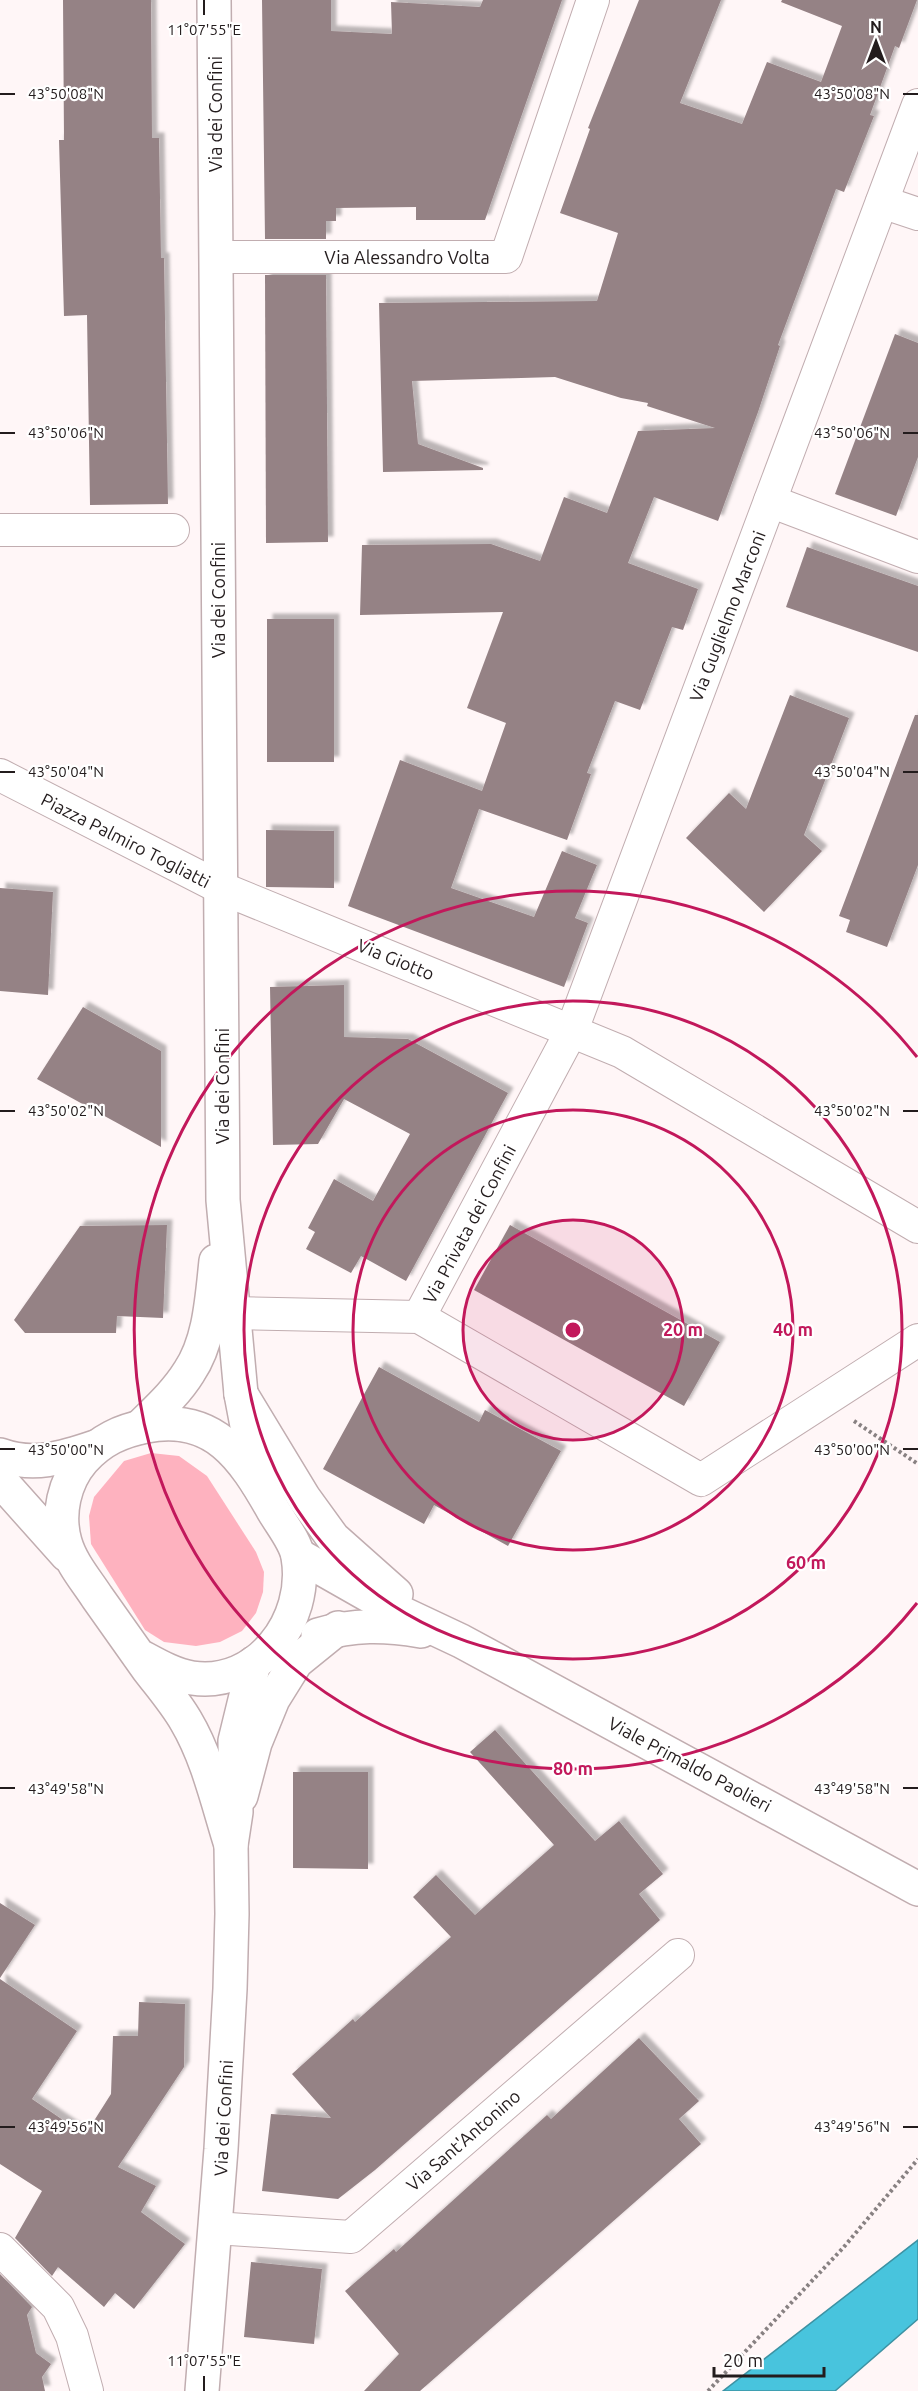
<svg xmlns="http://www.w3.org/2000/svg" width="918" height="2391" font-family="Ubuntu,sans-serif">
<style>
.green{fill:#feb2bf}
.water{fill:#48c4dd;stroke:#3d92a3;stroke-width:1.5}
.building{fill:#958285;filter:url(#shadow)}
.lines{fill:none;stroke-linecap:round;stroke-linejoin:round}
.minor-casing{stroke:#c1adb0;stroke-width:34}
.tertiary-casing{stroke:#c1adb0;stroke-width:36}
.secondary-casing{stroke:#c1adb0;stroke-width:36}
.primary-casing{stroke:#c1adb0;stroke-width:36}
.path{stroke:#888182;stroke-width:4;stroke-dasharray:3 3;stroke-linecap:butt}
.minor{stroke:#fff;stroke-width:32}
.tertiary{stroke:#fff;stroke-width:33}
.secondary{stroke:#fff;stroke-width:33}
.primary{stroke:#fff;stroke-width:33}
.ticks{fill:none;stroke:#231c1d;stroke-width:2}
.ring{fill:none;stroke:#c2185b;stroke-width:3}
.labels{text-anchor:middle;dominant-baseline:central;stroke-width:4.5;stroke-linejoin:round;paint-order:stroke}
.street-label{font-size:18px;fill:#231c1d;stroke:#fff}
.ticks-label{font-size:15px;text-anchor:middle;fill:#231c1d;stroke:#fff;stroke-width:4.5;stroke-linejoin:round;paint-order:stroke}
.centre{fill:#c2185b;stroke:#fff;stroke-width:3}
.ring-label{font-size:18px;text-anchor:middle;font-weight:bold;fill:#c2185b;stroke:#fff;stroke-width:4.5;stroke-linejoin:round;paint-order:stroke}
</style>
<defs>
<filter id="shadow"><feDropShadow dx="5.5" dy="-5.5" stdDeviation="1.5" flood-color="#0004"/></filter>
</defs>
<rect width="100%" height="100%" fill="#fff6f7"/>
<polygon class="green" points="151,1453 179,1456 207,1476 256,1552 264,1572 263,1592 256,1613 242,1631 220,1642 196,1646 164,1642 145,1630 91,1544 89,1516 94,1497 124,1461"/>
<polygon class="water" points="918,2240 918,2319 835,2391 723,2391"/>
<g class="building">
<polygon points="63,0 151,0 152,138 159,138 161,258 164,258 168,504 90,505 87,315 64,316 59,140 64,140"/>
<polygon points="262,0 331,0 331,31 392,34 391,2 480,7 483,0 562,0 485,220 416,220 416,207 336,208 336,221 326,221 326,239 265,239"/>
<polygon points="639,0 721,0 680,103 742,124 767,62 821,82 842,26 781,2 782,0 917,0 899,48 895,46 870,115 874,116 844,192 836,189 778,345 780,346 758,412 718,521 654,497 628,563 698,589 683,630 672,627 640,710 615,701 587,773 591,774 567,840 479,809 451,888 534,917 562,851 597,865 575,918 588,923 564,987 348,906 400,760 482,791 506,723 467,708 503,612 360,615 362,545 491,544 540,561 564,497 607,513 638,431 715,428 647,406 648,403 621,398 555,377 412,381 418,444 483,468 483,470 383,472 379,303 597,301 618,233 560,213 590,129 588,128"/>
<polygon points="265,275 326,275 328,542 266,543"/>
<polygon points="895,334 918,343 918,457 896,516 835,494"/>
<polygon points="807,547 918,586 918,652 786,607"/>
<rect x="267" y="619" width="67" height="143"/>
<polygon points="790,695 849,718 804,835 822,851 764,912 686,838 729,793 746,809"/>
<polygon points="915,715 918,715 918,865 887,947 846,932 850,920 839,916"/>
<polygon points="266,830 334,831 334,888 266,887"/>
<polygon points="0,888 53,892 48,995 0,991"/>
<polygon points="344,985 344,1037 408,1039 508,1093 406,1281 361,1256 351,1273 306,1249 315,1232 308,1228 334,1179 373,1201 410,1134 344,1099 318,1144 273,1145 270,987"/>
<polygon points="83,1007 161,1051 161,1147 37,1079"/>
<polygon points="167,1225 163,1318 117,1316 116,1333 25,1333 14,1320 80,1226"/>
<polygon points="510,1225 720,1342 684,1406 474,1290"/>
<polygon points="379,1367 479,1422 485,1410 561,1451 508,1546 434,1505 424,1524 323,1469"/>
<polygon points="495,1730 595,1841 619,1821 663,1874 639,1894 660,1920 375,2170 338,2199 262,2191 271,2114 331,2118 292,2074 353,2019 355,2022 451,1937 413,1897 436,1875 475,1915 554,1845 470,1752"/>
<polygon points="293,1772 368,1772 368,1869 293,1868"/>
<polygon points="0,1903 35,1925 0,1978"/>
<polygon points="0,1979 77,2031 32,2099 85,2135 111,2094 113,2036 138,2036 139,2002 185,2004 184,2067 118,2167 156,2186 141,2212 185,2244 134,2309 115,2293 104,2307 58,2267 52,2276 15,2238 42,2191 0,2164"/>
<polygon points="639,2038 699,2101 679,2119 701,2144 420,2391 364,2391 399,2354 345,2291 394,2249 396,2252 547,2115 551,2119"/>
<polygon points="251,2262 322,2269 314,2344 244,2337"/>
<polygon points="0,2274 32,2307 27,2315 36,2353 51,2364 42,2377 45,2391 0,2391"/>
</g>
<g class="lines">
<defs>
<g id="minor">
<polyline points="882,202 918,214"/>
<polyline points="216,257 506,257 593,0"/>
<polyline points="770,501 918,557"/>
<polyline points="0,530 173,530"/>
<polyline points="0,775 221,888 622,1052 918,1227"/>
<polyline points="233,1313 419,1317 701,1480 918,1340"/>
<polyline points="419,1317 572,1030 918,105"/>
<polyline points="215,2228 351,2237 678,1955"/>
<polyline points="0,2249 58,2307 72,2336 87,2391"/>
</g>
<g id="tertiary">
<polyline points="214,0 223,1200 241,1394 258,1484"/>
<path d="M140 1427C157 1410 176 1393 189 1372 210 1341 212 1298 216 1261"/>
</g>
<g id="secondary">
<polyline points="241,1394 304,1498 333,1538 396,1594"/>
<polyline points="298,1555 393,1609 461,1641 918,1889"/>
<path d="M318 1635C354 1624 385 1625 421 1631"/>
<polyline points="241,1796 255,1743 273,1699 296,1662 338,1628"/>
</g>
<g id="primary">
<path d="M0 1455C33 1467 63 1458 95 1447"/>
<polyline points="0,1480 67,1555"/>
<path d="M138 1655C155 1664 173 1675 192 1678 258 1688 309 1620 298 1557 296 1542 281 1524 273 1510 243 1457 214 1413 146 1426 121 1431 101 1440 83 1460 64 1482 57 1514 65 1542 71 1563 86 1580 97 1597 114 1621 131 1645 148 1669 161 1686 175 1702 186 1721 208 1758 218 1804 231 1845"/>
<polyline points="202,2391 221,2149 230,1989 232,1914 231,1845 236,1812 235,1741 254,1663"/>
</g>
</defs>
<use href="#minor" class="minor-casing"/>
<use href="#tertiary" class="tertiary-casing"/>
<use href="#secondary" class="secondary-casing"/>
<use href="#primary" class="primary-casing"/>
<g class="path">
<polyline points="854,1421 918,1464"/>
<polyline points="708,2391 843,2248 918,2159"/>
</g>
<use href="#minor" class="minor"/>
<use href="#tertiary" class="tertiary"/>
<use href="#secondary" class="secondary"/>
<use href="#primary" class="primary"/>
</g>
<path class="ticks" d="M204 0V15M0 94H15M903 94H918M0 433H15M903 433H918M0 772H15M903 772H918M0 1111H15M903 1111H918M0 1449H15M903 1449H918M0 1788H15M903 1788H918M0 2127H15M903 2127H918M204 2376V2391"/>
<circle cx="573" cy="1330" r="110" fill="#c2185b" fill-opacity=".12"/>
<g class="ring">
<circle cx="573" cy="1330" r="110"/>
<circle cx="573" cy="1330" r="220"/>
<circle cx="573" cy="1330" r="329"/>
<path d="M917 1603A439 439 0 1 1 917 1057"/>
</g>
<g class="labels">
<g class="street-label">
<text transform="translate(215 114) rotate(-90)">Via dei Confini</text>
<text x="407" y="257">Via Alessandro Volta</text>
<text transform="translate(218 600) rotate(-90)">Via dei Confini</text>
<text transform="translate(727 616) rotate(-69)">Via Guglielmo Marconi</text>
<text transform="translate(126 840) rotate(27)">Piazza Palmiro Togliatti</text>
<text transform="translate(396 959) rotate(22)">Via Giotto</text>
<text transform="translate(222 1086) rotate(-90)">Via dei Confini</text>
<text transform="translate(469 1224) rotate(-62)">Via Privata dei Confini</text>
<text transform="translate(690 1764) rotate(28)">Viale Primaldo Paolieri</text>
<text transform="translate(223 2118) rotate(-87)">Via dei Confini</text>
<text transform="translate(463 2140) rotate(-41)">Via Sant'Antonino</text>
</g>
</g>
<g class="ticks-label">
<text x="204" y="35">11°07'55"E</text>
<text x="66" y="99">43°50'08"N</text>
<text x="852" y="99">43°50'08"N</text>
<text x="66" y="438">43°50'06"N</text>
<text x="852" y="438">43°50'06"N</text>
<text x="66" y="777">43°50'04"N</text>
<text x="852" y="777">43°50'04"N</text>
<text x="66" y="1116">43°50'02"N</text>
<text x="852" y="1116">43°50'02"N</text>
<text x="66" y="1455">43°50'00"N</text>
<text x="852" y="1455">43°50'00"N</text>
<text x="66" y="1794">43°49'58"N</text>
<text x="852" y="1794">43°49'58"N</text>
<text x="66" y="2132">43°49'56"N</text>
<text x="852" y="2132">43°49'56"N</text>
<text x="204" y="2366">11°07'55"E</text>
</g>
<circle cx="573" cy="1330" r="9" class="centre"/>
<g class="ring-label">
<text x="683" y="1336">20 m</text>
<text x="793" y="1336">40 m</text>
<text x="806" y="1569">60 m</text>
<text x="573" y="1775">80 m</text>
</g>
<g transform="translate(876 42)" stroke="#ffffff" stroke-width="4.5" paint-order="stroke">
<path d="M0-4.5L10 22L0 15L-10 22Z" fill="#231c1d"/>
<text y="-9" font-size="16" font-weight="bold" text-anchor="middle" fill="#231c1d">N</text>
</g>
<path d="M714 2367v9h110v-9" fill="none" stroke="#231c1d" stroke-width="3"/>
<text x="723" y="2367" font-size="18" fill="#231c1d" stroke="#ffffff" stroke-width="4.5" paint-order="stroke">20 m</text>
</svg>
